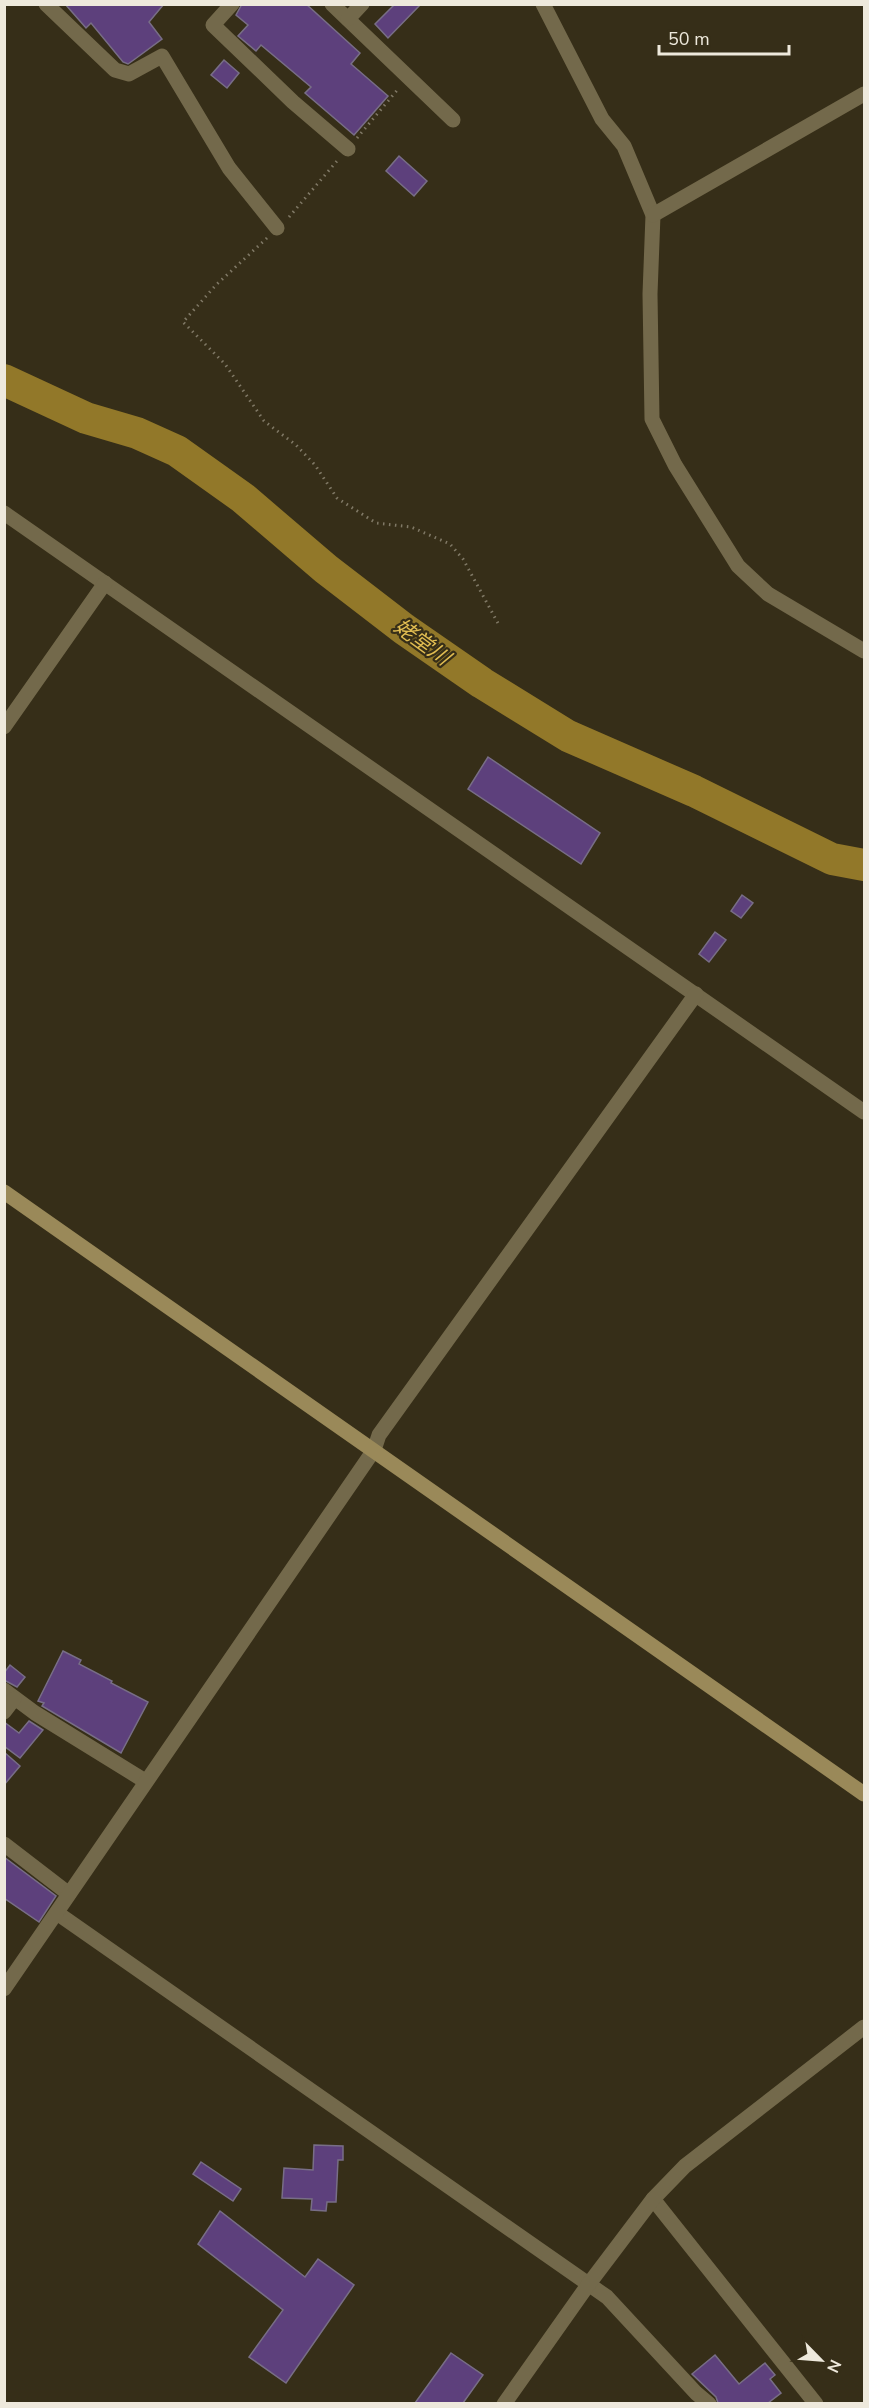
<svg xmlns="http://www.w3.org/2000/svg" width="869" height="2408" font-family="'Nunito Sans','Noto Sans JP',sans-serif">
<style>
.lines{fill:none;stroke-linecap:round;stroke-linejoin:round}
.river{stroke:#927829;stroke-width:32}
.building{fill:#5d407c;stroke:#786e86;stroke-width:1.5}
.path{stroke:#807966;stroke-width:3;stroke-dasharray:1.5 4.5;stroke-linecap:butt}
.street{stroke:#73694b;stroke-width:15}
.secondary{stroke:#9a8959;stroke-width:15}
.labels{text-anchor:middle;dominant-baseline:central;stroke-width:4.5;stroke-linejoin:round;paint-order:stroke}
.water-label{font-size:21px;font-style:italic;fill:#e0bc51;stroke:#362e18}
</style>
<rect width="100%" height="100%" fill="#362e18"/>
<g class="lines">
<polyline class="river" points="4,380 86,418 137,433 177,451 243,498 326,569 404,629 482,683 568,736 694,791 832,859 864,865"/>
</g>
<g class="building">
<polygon points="65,4 164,4 149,22 162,39 135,59 128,64 123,62 91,23 86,28"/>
<polygon points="242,4 306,4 360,53 351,64 388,96 354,135 305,93 311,87 261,45 256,51 238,36 248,25 236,15"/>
<polygon points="395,4 421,4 388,38 375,24"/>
<polygon points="224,60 239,73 227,88 211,75"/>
<polygon points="399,156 427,181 414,196 386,171"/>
<polygon points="488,757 600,833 581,864 468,789"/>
<polygon points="742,895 753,903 741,918 731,911"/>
<polygon points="715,932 726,940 709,962 699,954"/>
<polygon points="63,1651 81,1660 79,1664 112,1681 111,1683 148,1702 121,1753 42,1706 44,1703 38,1701"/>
<polygon points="10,1665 25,1677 17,1687 4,1680 4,1673"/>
<polygon points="29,1721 43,1730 20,1758 4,1746 4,1722 19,1733"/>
<polygon points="4,1752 20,1766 4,1785"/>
<polygon points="4,1857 56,1896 39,1922 4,1898"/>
<polygon points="314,2145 343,2146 343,2160 338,2160 336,2202 327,2202 326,2211 311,2210 312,2199 282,2198 284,2168 313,2170"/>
<polygon points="201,2162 241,2189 233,2201 193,2174"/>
<polygon points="220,2211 305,2277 318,2259 354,2285 286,2383 249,2357 283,2310 198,2244"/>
<polygon points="451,2353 483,2375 463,2403 415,2403"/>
<polygon points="715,2355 739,2384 765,2363 775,2375 770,2379 781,2393 768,2403 718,2403 716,2397 692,2374"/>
</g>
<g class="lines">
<g class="path">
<polyline points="357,138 399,88"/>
<polyline points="289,217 337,161"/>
<polyline points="267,238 216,285 183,322 225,364 264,421 296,445 315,465 337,498 376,523 411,527 450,544 463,559 499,625"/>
</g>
<g class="street">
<polyline points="46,4 115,70 129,74 162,56 229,168 277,228"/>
<polyline points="232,4 213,25 293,102 348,149"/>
<polyline points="332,4 453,120"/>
<polyline points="543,4 602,119 624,146 653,215 650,294 652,419 675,465 738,566 768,594 864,651"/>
<polyline points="348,19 362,4"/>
<polyline points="653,215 864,94"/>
<polyline points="4,513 864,1112"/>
<polyline points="4,727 105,583"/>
<polyline points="4,1690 35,1713 145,1781"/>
<polyline points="4,1712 14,1699"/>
<polyline points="4,1844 69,1894"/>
<polyline points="57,1913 607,2297 696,2393 709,2404"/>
<polyline points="4,1989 374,1450 379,1435 696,994"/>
<polyline points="653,2199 816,2404"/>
<polyline points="504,2404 588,2285 653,2199 685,2166 864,2027"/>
</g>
<polyline class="secondary" points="4,1192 864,1794"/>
</g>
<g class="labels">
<g class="water-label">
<text transform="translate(422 642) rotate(36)">姥堂川</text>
</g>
</g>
<rect width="869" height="2408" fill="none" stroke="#eee9dc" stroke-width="12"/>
<g transform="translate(821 2360) rotate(115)" stroke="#362e18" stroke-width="4.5" paint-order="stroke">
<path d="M0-4.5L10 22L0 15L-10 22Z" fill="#eee9dc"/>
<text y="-9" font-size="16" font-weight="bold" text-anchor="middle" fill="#eee9dc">N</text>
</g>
<path d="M659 45v9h130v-9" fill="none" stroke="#eee9dc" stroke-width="3"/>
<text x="668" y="45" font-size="18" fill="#eee9dc" stroke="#362e18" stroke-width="4.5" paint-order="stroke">50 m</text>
</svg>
